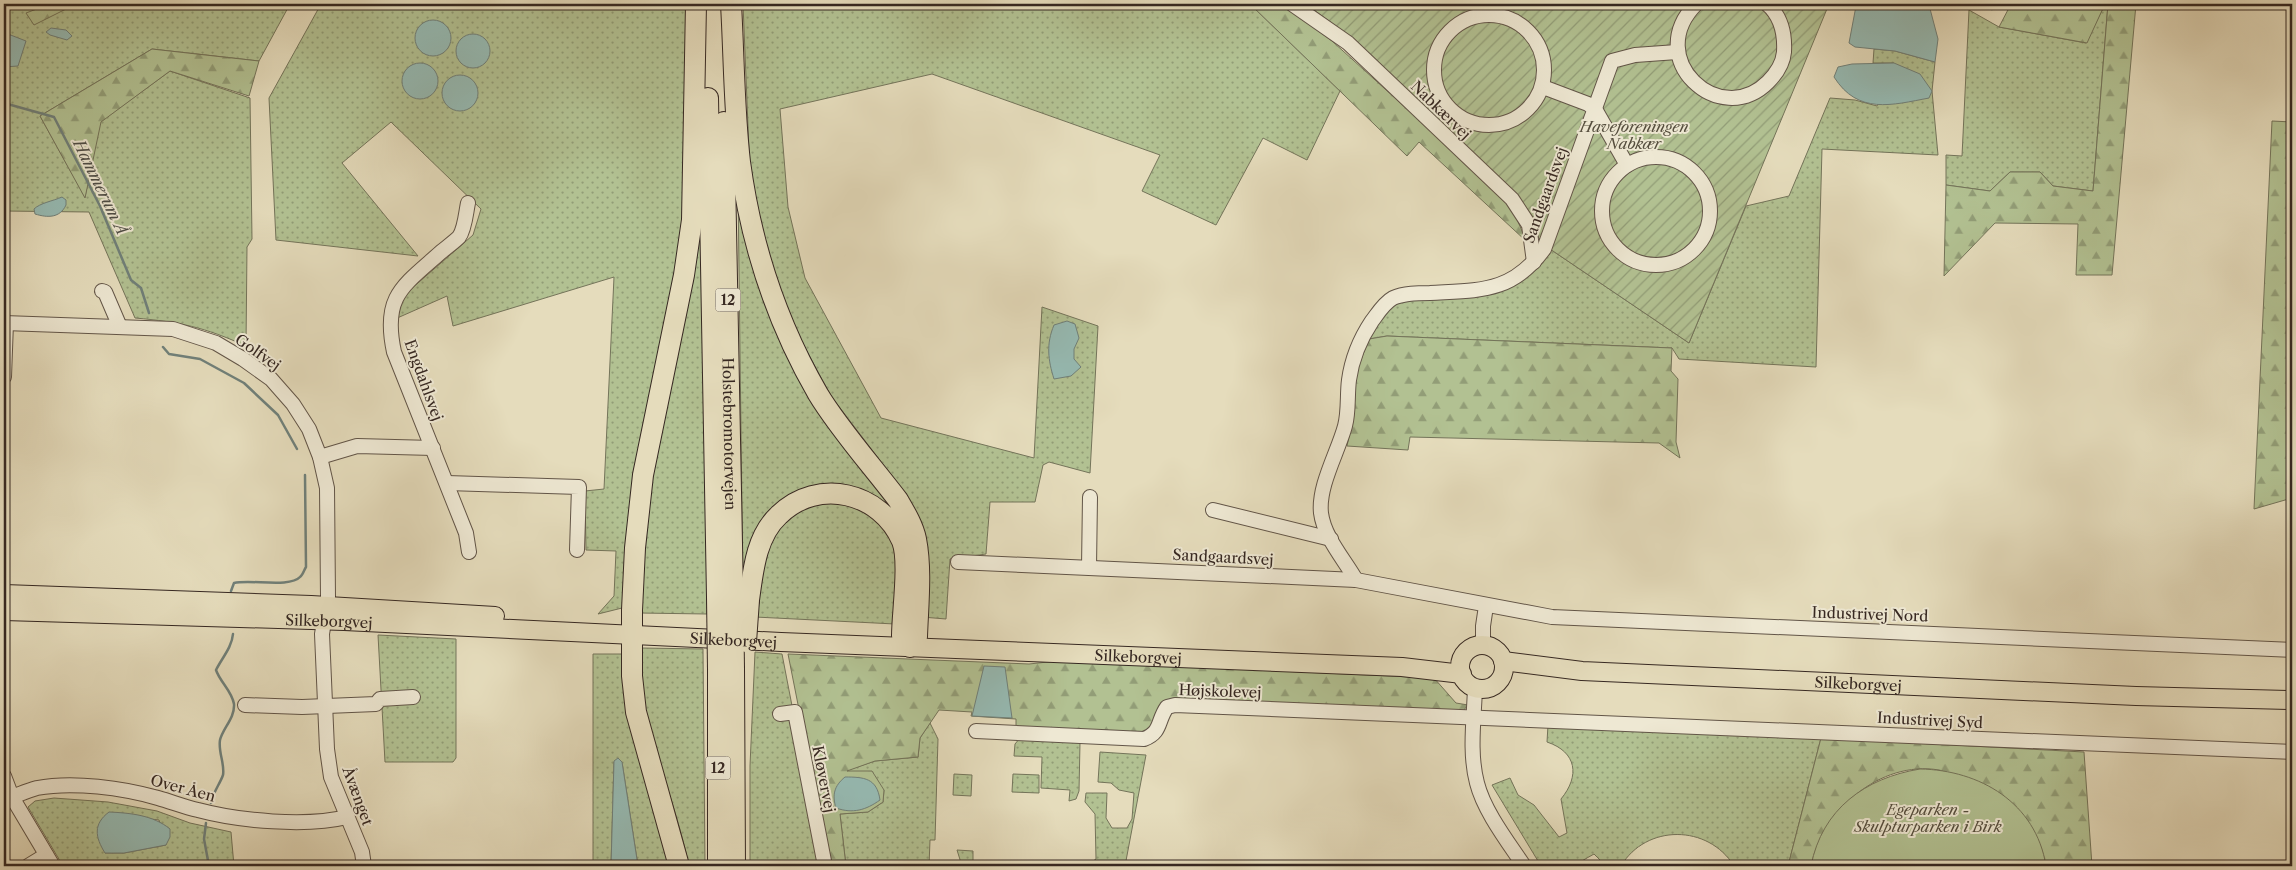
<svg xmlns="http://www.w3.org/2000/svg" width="2296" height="870" font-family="'Libre Caslon Text',serif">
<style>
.grass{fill:url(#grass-dots);stroke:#74745a;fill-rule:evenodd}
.forest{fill:url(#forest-firs);stroke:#74745a}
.park{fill:#b2c192;stroke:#74745a}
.garden{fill:url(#garden-furrows);stroke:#74745a}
.water{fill:#96bbb4;stroke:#70807a}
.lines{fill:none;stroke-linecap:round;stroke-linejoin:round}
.stream{stroke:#70807a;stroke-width:2.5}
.minor-casing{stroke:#625548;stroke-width:16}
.major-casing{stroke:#362822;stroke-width:20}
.highway-casing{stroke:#362822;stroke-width:22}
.minor{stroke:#eee8d3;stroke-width:14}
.major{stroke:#e5dcbc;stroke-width:18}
.highway{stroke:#e5dcbc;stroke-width:20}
.highway-bridge-casing{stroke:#362822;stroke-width:22;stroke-linecap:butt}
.highway-bridge{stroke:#e5dcbc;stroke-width:20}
.labels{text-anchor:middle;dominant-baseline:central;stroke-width:4;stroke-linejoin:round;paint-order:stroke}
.shield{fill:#eee8d3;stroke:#6d6257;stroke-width:1}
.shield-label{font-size:14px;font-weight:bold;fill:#362822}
.street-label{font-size:15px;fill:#362822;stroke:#eee8d3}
.park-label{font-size:15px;font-style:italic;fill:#554e3e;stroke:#eee8d3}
.water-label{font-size:16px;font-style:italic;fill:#4e4d46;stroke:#eee8d3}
</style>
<defs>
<pattern id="grass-dots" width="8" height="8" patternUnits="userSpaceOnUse" patternTransform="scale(1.25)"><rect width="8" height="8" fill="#b2c192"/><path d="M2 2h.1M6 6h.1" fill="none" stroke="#929d77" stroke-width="1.8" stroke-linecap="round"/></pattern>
<pattern id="forest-firs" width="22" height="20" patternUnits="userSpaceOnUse" patternTransform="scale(1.25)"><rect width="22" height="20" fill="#b2c192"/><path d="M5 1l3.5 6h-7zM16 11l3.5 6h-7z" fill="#929d77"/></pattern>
<pattern id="garden-furrows" width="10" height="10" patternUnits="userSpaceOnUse" patternTransform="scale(1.25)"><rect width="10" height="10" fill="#b2c192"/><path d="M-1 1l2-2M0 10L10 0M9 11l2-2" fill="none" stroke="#929d77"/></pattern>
</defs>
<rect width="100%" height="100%" fill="#e5dcbc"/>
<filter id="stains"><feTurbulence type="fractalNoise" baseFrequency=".004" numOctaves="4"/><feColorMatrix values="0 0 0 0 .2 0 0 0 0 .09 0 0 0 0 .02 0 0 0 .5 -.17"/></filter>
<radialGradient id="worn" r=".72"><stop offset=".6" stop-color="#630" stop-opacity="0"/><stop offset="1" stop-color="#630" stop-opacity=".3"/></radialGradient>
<g class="grass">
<path d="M4 4H290L259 61 152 49 40 116 85 197 100 122 170 71 250 98 252 239 247 247 246 346C204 327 180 322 135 318L89 212 4 211Z"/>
<polygon points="321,4 690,4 685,222 626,607 598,614 614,596 616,551 586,550 585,491 604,489 614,277 453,326 447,296 395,319 403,296 473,235 481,209 391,122 342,163 418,256 276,240 269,98"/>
<polygon points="743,4 1250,4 1340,91 1307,160 1263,138 1216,225 1142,191 1160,155 932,74 780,109 788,207 805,278 881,418 1034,458 1042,307 1098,326 1090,473 1049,462 1043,465 1035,502 990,502 986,554 950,559 946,619 922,617 907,496 831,396 796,331 769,262 750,175"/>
<polygon points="2105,4 2108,4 2093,191 2053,186 2040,172 2010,172 1990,191 1946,185 1946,155 1962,156 1969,10 1999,27 2086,43"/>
<polygon points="1874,49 1895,51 1935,62 1932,91 1938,155 1822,149 1816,367 1679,359 1672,348 1387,336 1369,339 1382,314 1395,302 1523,280 1538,268 1550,249 1689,343 1746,206 1789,196 1830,98 1855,100 1877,106 1894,63 1873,63"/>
<polygon points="703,173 707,614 639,613 641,547"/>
<polygon points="738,189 777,326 894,505 906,532 874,498 792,498 743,591"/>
<path d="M831 500 872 513 898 549 895 624 755 617C760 581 762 530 798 510 807 504 821 503 831 500Z"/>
<polygon points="378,635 456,639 456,758 453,762 385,762"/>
<path d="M642 648 703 649 705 866H689C682 832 671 800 661 767 651 733 630 682 642 648Z"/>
<polygon points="755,652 782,654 823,866 750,866 750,766"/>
<polygon points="593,654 625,654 671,866 638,866 622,762 614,762 611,866 593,866"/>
<polygon points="930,723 938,739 935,840 930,840 929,866 846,866 840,814 868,812 883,802 884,790 845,771 875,761 918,757 920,738"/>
<path d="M1548 725 1821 738 1788 866H1734C1708 824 1646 824 1621 866H1606L1594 854 1573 866H1541L1492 785 1510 778 1518 795 1534 805 1559 837 1567 833 1561 799C1580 776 1577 752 1547 742Z"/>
<polygon points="1020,738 1077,741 1080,743 1079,791 1076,799 1069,801 1070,790 1041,788 1042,757 1014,756 1015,744"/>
<polygon points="1100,752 1146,755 1125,866 1086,866 1096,859 1095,814 1085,802 1086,793 1107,793 1106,818 1112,828 1127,828 1132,819 1134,793 1119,790 1111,783 1098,782"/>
<polygon points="954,774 972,775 971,796 953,795"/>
<polygon points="1013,774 1039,775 1039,793 1012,792"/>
<path d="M54 798 108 802 157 811 190 823 231 832 234 866H63L28 807 35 801ZM150 819 159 820 166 845 124 853H105Z"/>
<polygon points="957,850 973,851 973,866 962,866"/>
</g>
<g class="forest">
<polygon points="50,4 76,4 34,25 26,13"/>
<polygon points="1250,4 1282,4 1332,41 1510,202 1526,241 1419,142 1407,156"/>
<polygon points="2011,4 2105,4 2087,43 1999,27"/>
<polygon points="2108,4 2136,4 2112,275 2076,275 2078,224 1995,223 1944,276 1946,185 1990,191 2010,172 2040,172 2053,186 2093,191"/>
<polygon points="152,49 259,61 249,96 170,71 101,122 85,198 40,116"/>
<polygon points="2272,121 2292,122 2292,498 2254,509"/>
<polygon points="1387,336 1672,348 1671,371 1678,379 1676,442 1680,458 1659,443 1410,437 1408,450 1347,446 1352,422 1355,375 1369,339"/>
<path d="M788 654 1029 664 1057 661 1434 678 1456 703 1468 705 1463 711 1174 698C1157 702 1157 711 1154 727L1143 733 1016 727V719L971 716 972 712 939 710 920 738 918 757 875 761 847 771H872L884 790 883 802 868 812 840 814 846 866H830Z"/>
<path d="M1821 738 2084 752 2092 866H2046C2044 859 2042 847 2038 841 2033 833 2007 818 1998 811 1987 803 1949 771 1939 770 1880 760 1822 811 1811 866H1788Z"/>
</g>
<path class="park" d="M1920 769C1980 770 2036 803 2046 866H1811C1822 809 1865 778 1920 769Z"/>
<polygon class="garden" points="1306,4 1829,4 1689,343 1550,249 1538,237 1537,223 1515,192 1349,36"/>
<g class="water">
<polygon points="1860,4 1929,5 1938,39 1935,62 1895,51 1855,47 1849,43 1856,6"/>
<circle cx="433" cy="38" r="18"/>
<polygon points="51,28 66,30 72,36 67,40 50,35 46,32"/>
<circle cx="473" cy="51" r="17"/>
<polygon points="8,34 26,41 18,66 4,67 4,35"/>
<path d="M1894 63 1920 74 1932 91 1929 98C1892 105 1858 115 1834 77L1838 67 1852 64Z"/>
<circle cx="420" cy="81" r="18"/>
<circle cx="460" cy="93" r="18"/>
<path d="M62 197 66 200V205C60 218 48 218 35 214L34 209C40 203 53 201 62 197Z"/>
<path d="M1067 321 1075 324 1079 338 1074 349V359L1081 367 1071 376 1054 379C1048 360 1046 344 1054 325Z"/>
<polygon points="984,666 1005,667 1012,718 972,716"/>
<polygon points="618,758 622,762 638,866 611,866 614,761"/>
<path d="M845 777C864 777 877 778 880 800 866 810 853 814 836 808 832 795 834 786 845 777Z"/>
<path d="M109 812C130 813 153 815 170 829V837L166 845 124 853H105C95 837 93 824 109 812Z"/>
</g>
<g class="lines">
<g class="stream">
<polyline points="1989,4 1992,9 2002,4"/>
<polyline points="4,103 54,117 100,206 131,280 141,288 149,313"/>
<polyline points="163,347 169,354 200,359 244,383 278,415 297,449"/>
<path d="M231 591 234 583C250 579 290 588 300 577 303 575 304 570 306 567L305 475"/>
<path d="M211 803C213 792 220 784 223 775 225 764 218 752 220 740 223 728 235 718 234 704 232 691 220 682 216 670 222 658 232 647 233 634"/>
<polyline points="206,823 204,839 209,866"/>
</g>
<defs>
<g id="minor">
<polyline points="1292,4 1348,43 1512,199 1529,225 1534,262"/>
<path d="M1696 4C1642 59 1720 130 1768 82 1776 74 1783 63 1784 52 1785 34 1781 16 1767 4"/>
<circle cx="1489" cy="70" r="55"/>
<polyline points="1543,87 1588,104 1595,109 1627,165"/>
<circle cx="1656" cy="211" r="54"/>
<path d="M468 203C466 212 465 229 459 237 454 242 447 247 441 252 403 286 382 296 394 352L466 533 469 552"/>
<polyline points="102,291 105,292 120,327"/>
<polyline points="4,323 173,329 216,343 243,359 271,379 293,404 309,429 320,457 327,488 328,597 322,634 327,749 331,777 362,852 364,866"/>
<polyline points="4,377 6,323"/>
<polyline points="320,457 357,446 433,448"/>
<polyline points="447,483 579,487 577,550"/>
<polyline points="1213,510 1331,539"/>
<polyline points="958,562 1356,580 1552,617 2292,650"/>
<polyline points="1089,567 1090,497"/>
<path d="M1356 580C1344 559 1324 537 1321 513 1318 486 1338 452 1345 426 1349 411 1347 395 1349 380 1352 358 1360 339 1372 321 1378 313 1384 303 1393 298 1404 293 1418 293 1430 293 1480 290 1512 293 1544 249L1612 61 1635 55 1677 52"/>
<polyline points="1483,645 1483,626 1486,606"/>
<path d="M1475 688C1474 719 1469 753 1477 783 1484 811 1508 842 1524 866"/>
<polyline points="245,705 302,707 376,704 380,699 413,697"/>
<polyline points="780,714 795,712 825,866"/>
<path d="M976 731 1144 739C1162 732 1157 721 1167 707L1175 705 2292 752"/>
<polyline points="4,776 12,797 53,866"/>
<path d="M12 797C20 794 29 790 37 788 73 781 123 788 158 798 172 802 185 807 198 810 239 821 306 827 347 817"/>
<polyline points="28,866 46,855"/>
</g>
<g id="major">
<polyline points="4,594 311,605 495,616"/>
<path id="s1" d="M4 611 344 621 781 642 1402 667 1462 674"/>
<circle cx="1482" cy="667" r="22"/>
<path id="s2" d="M1503 661 1582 671 2136 696 2292 700"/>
</g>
<g id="highway">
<path d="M731 4C734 56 734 110 740 162 751 244 777 323 818 394 839 429 873 467 898 500 905 512 913 525 916 539 922 570 918 606 917 637L910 647 902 636C902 613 910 561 902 541 881 492 818 477 779 515 756 536 753 571 749 600"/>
<polyline points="708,98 717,597"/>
<path id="s3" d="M724 122 733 597"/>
<polyline points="718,669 718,866"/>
<polyline points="734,669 735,866"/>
<polyline points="679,866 636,712 632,676 632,610 635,548 643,475 684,275 692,220 696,4"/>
</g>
</defs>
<use href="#minor" class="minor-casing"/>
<use href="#major" class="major-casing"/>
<use href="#highway" class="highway-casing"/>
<use href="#minor" class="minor"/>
<use href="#major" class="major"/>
<use href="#highway" class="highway"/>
<defs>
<g id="highway-bridge">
<polyline points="717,597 718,669"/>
<polyline points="733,597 734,669"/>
<polyline points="746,642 749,600"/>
</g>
</defs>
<use href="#highway-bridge" class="highway-bridge-casing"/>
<use href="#highway-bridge" class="highway-bridge"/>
</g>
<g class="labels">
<g class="shield">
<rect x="715.5" y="288.5" width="25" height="23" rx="4"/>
<rect x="705.5" y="756.5" width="25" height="23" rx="4"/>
</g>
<g class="shield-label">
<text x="728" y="300">12</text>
<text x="718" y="768">12</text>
</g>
<g class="street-label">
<text transform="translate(1441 110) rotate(44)">Nabkærvej</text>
<text transform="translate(1545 195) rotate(-70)">Sandgaardsvej</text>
<text transform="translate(258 352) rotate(35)">Golfvej</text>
<text transform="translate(424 380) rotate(70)">Engdahlsvej</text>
<text stroke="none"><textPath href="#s3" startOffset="312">Holstebromotorvejen</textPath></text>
<text transform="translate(1223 557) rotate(3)">Sandgaardsvej</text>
<text transform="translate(1870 614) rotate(2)">Industrivej Nord</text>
<text stroke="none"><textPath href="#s1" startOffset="325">Silkeborgvej</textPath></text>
<text stroke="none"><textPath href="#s1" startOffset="730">Silkeborgvej</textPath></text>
<text stroke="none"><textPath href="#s1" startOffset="1135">Silkeborgvej</textPath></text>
<text stroke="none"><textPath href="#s2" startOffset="356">Silkeborgvej</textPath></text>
<text transform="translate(1220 691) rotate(2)">Højskolevej</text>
<text transform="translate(1930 720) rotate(3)">Industrivej Syd</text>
<text transform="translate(824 779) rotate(79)">Kløvervej</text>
<text transform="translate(183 788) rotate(15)">Over Åen</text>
<text transform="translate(358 796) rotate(70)">Åvænget</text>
</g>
<g class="park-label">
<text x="1634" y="126">Haveforeningen<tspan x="1634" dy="17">Nabkær</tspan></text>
<text x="1928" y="809">Egeparken -<tspan x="1928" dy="17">Skulpturparken i Birk</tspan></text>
</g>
<g class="water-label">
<text transform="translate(101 187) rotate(64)">Hammerum Å</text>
</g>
</g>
<rect width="2296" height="870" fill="none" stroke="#e5dcbc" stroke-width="20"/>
<rect x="5" y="5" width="2286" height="860" fill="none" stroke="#362822" stroke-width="2.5"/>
<rect x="10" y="10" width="2276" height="850" fill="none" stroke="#362822"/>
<rect width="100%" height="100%" filter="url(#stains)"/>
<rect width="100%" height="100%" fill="url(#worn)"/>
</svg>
